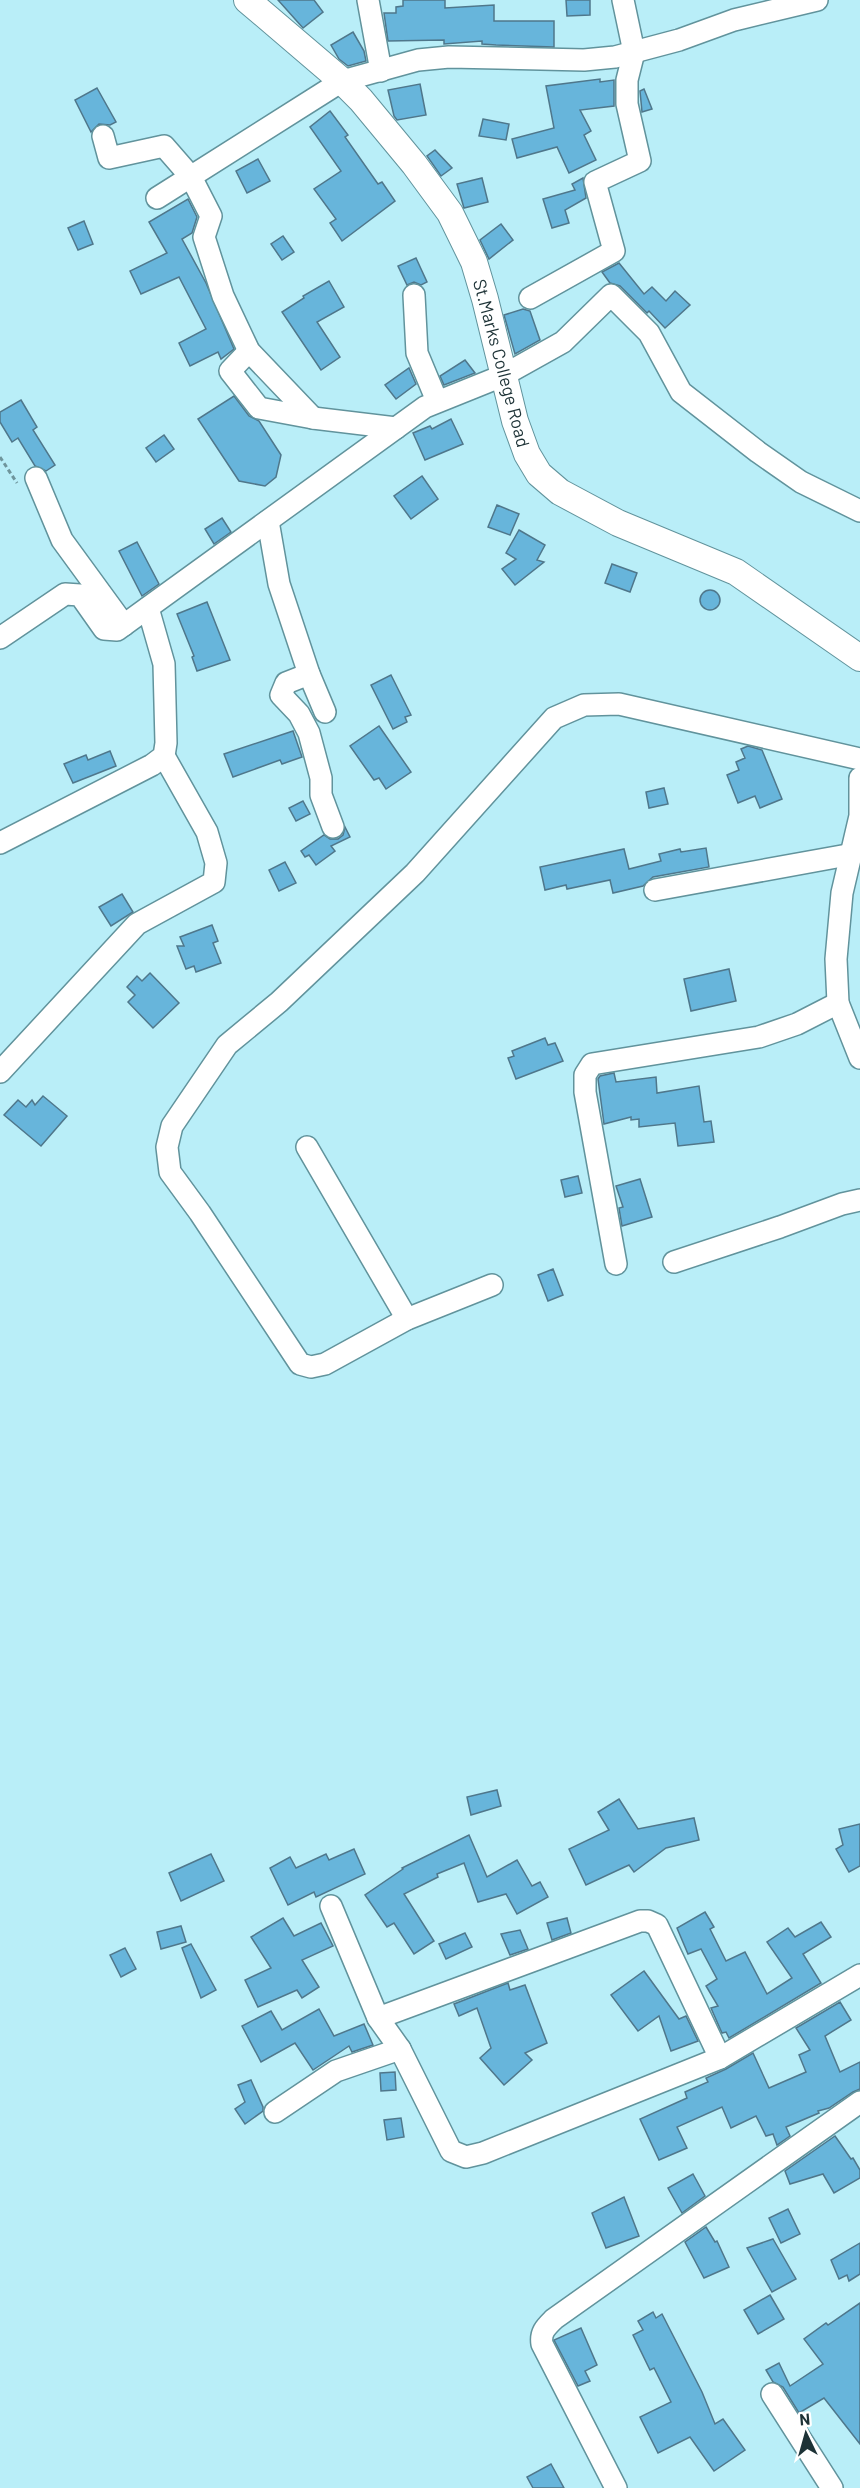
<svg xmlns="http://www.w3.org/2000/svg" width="860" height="2488" font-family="Barlow,sans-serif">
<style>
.building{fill:#67b5db;stroke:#4f778b;stroke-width:1.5}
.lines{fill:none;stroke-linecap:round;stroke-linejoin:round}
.minor-casing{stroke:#61939c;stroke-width:24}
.major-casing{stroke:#61939c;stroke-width:28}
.path{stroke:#6f959c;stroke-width:3;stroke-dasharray:4.5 3;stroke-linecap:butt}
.minor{stroke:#fff;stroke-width:21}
.major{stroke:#fff;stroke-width:26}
.labels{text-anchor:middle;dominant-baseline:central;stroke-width:6;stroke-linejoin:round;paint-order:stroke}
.street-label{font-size:18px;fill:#1d3236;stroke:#fff}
</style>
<rect width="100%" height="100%" fill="#b9eef8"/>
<g class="building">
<polygon points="278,0 314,0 323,12 303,28"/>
<polygon points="403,0 445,0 445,8 494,5 494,21 554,21 554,47 496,45 482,44 482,41 444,44 444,40 388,41 384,13 396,13 396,7 403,6"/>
<polygon points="566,0 590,0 590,15 567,16"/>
<polygon points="353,32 364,51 366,61 348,66 339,59 331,45"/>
<polygon points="600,79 600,82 614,80 614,106 580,110 591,131 584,135 596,160 569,173 557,147 517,158 512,139 554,128 546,86"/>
<polygon points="420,84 426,115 397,120 394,116 388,90"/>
<polygon points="97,88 116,122 110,125 99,124 91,132 75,100"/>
<polygon points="644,89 652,109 642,112 640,91"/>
<polygon points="330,111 348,135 345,137 378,184 382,182 395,201 342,241 330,223 336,219 314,189 341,171 310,127"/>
<polygon points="483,119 509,124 506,140 479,136"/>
<polygon points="435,150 452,168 441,176 427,156"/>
<polygon points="258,159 270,181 247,193 236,171"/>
<polygon points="482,178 488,202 464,208 457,184"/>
<polygon points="583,178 586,198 565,210 569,223 552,228 543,199 575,190 572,184"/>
<polygon points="188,199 197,217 192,233 182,239 206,283 234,349 221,359 218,352 190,366 179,343 206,329 179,277 141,294 130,271 167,253 149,222"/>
<polygon points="84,221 93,244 78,250 68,228"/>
<polygon points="501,224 513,240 489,259 480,240"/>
<polygon points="283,236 294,252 282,260 271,244"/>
<polygon points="416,258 427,282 421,285 414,282 407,285 398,266"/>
<polygon points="619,263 644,294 652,287 666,301 675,291 690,305 665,328 649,311 647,313 620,286 610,283 602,272"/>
<polygon points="329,281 344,307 317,322 340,357 321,370 282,312 304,298 303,296"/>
<polygon points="523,309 530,311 540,340 515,354 504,315"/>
<polygon points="465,360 475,373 444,385 440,376"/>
<polygon points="409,368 416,384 396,399 385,385"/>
<polygon points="234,396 249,416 259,421 281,455 276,477 265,486 239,481 198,419"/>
<polygon points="21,400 37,427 33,430 55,465 46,471 35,466 18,438 12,442 0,422 0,412"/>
<polygon points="451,419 463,444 425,460 413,433 430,426 432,429"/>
<polygon points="164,435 174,449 156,462 146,448"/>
<polygon points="422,476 438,499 411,519 394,496"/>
<polygon points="497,505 519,514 510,535 488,527"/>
<polygon points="222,518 231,532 214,544 205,529"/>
<polygon points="519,530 545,545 537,560 544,562 515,585 502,569 516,559 506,553"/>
<polygon points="137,542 159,584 142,596 119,551"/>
<polygon points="612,564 637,573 630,592 605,583"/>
<circle cx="710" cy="600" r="10"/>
<polygon points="207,602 230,660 197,671 192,657 194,656 177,614"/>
<polygon points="391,675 411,715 405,717 407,722 393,729 371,685"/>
<polygon points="379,726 411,772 386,789 379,778 374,780 350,746"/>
<polygon points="293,731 302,757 282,764 280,760 233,777 224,754"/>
<polygon points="748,746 762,750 782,799 760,808 755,796 738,803 727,775 739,770 736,762 745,758 741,749"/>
<polygon points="110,751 116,766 73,783 64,764 86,755 88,760"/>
<polygon points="664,788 668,804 649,808 646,792"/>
<polygon points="303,801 310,814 296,821 289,808"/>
<polygon points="345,827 350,837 331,846 335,851 316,865 309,855 305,857 301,851 324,835 330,839 338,839 343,835"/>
<polygon points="706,848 709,867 653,877 643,886 613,893 610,880 567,889 566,885 545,890 540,867 624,849 629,869 661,861 659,854 680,849 681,852"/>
<polygon points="285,862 296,883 279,891 269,870"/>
<polygon points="122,894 133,912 111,926 99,907"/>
<polygon points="212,925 218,941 213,943 221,963 196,972 194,966 186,969 177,946 184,946 180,937"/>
<polygon points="729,969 736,1001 691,1011 684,979"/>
<polygon points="150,973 179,1003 153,1028 128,1002 135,995 127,987 137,976 142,981"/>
<polygon points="545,1038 548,1045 555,1043 563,1061 516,1079 508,1058 514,1056 512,1051"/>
<polygon points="614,1073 616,1082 656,1077 657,1093 699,1086 704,1122 711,1121 714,1142 678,1146 675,1123 639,1127 639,1119 631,1120 631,1117 604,1124 598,1079 600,1076"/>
<polygon points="43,1096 67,1116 41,1146 4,1115 18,1100 26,1107 32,1100 35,1105"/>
<polygon points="578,1176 582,1193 565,1197 561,1180"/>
<polygon points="640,1179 652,1217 622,1226 619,1208 623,1207 616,1186"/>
<polygon points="553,1269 563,1295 548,1301 538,1275"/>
<polygon points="497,1790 501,1806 471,1815 467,1797"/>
<polygon points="619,1799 638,1829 694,1818 699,1840 666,1848 634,1872 629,1865 586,1885 569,1849 609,1830 598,1812"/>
<polygon points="860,1824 860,1866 849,1872 836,1849 843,1845 839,1829"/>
<polygon points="469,1835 487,1877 517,1860 532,1886 540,1882 548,1897 517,1914 506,1894 478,1902 464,1863 437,1874 438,1877 404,1894 434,1941 414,1954 394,1923 387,1927 365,1895 403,1869 402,1868"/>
<polygon points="354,1849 365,1874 316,1897 314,1892 288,1905 270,1868 290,1857 296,1868 326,1854 329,1860"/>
<polygon points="211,1854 224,1881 181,1901 169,1873"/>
<polygon points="705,1912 714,1927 710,1929 726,1961 745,1952 767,1994 792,1978 767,1942 788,1928 795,1937 821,1922 831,1937 803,1954 821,1983 729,2038 726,2032 722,2033 711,2008 718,2006 706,1986 717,1979 701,1949 688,1954 677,1928"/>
<polygon points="283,1918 294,1936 321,1923 333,1946 302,1960 319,1987 302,1998 297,1990 258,2007 245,1980 271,1968 251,1937"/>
<polygon points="567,1918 571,1933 552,1940 547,1923"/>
<polygon points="181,1926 186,1942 161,1949 157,1932"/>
<polygon points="520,1930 528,1949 510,1955 501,1934"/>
<polygon points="465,1933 472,1947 446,1959 439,1944"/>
<polygon points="191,1944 216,1990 201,1998 182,1948"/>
<polygon points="125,1948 136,1969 121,1977 110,1955"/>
<polygon points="644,1971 679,2019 686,2016 698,2041 671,2051 659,2016 638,2031 611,1995"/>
<polygon points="508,1983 510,1990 525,1985 547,2043 525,2053 532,2060 504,2085 480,2058 491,2048 477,2008 459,2016 454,2004"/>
<polygon points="840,2002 851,2020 825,2036 840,2072 860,2062 860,2089 853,2092 829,2108 818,2111 819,2113 786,2127 790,2136 777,2145 773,2134 766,2136 756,2116 731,2128 722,2107 677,2127 687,2148 659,2160 640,2119 687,2098 685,2092 708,2082 706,2078 726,2069 753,2053 769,2088 806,2072 799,2055 810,2050 796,2028"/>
<polygon points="319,2009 334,2036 364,2024 373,2045 352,2052 349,2046 313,2070 295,2043 261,2062 242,2026 271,2011 282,2030"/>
<polygon points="395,2072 396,2090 381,2091 380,2073"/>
<polygon points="251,2080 263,2107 263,2111 245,2124 235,2109 245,2102 238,2085"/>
<polygon points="401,2118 404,2137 387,2140 384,2120"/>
<polygon points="835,2136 851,2159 853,2158 860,2170 860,2178 834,2193 823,2174 790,2184 785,2171"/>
<polygon points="693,2174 705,2196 682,2213 668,2188"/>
<polygon points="624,2197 639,2236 606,2248 592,2213"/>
<polygon points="788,2209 800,2234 781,2243 769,2218"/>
<polygon points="706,2227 715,2242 717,2241 729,2267 704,2278 685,2242"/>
<polygon points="773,2239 796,2279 772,2292 747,2248"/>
<polygon points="860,2243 860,2274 849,2281 847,2275 839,2279 831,2260"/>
<polygon points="770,2295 784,2319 758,2334 744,2310"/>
<polygon points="860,2303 860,2444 824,2398 799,2413 783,2387 773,2382 766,2370 779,2363 790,2386 823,2364 804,2339 826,2323 828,2325"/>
<polygon points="653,2312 656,2318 662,2314 702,2392 715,2424 723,2419 745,2450 714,2471 690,2437 658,2453 640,2417 671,2402 654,2368 650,2370 633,2335 643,2330 638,2321"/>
<polygon points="581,2328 597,2365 585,2371 590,2381 578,2386 554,2340"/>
<polygon points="551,2464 564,2488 533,2488 527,2477"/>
</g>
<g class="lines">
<defs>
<g id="minor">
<polyline points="368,0 381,71"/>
<polyline points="103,136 109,158 164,146 191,177 211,216 204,237 223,296 249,351 313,418"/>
<polyline points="157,198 342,81 418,60 449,57 584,60 615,57 679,40 734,20 817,0"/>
<polyline points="414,295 417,353 437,401"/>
<polyline points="530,298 614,251 595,182 640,161 627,104 627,80 634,52 623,0"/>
<polyline points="249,351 230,371 259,408 313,418 396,428"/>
<polyline points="36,478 62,540 124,625"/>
<polyline points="268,521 279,584 309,674 325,712"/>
<polyline points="0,638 65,594 80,595 104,629 117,630 425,407 502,376 563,342 611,295 649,333 681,392 758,452 801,482 860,511"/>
<polyline points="309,674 286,683 281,695 299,714 309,733 321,778 321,795 333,827"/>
<polyline points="860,778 860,816 842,893 836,959 838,1003 860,1058"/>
<polyline points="0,843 152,765 164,756 166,743 164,664 148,608"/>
<polyline points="655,890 853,854"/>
<polyline points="0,1072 137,924 214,882 216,863 207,832 164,756"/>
<polyline points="307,1147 407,1319"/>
<polyline points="674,1262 780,1227 842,1204 860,1200"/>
<polyline points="616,1264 585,1092 585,1075 592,1064 759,1037 797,1024 838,1003"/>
<polyline points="492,1285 407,1319 325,1364 311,1367 300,1364 200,1213 170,1172 167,1147 172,1126 227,1045 279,1002 415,873 554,718 584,705 619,704 860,759"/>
<polyline points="331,1906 378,2018 400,2049 451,2151 466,2157 483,2153 720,2058 860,1975"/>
<polyline points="378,2018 640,1921 648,1921 657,1925 720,2058"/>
<polyline points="275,2112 336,2071 400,2049"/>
<polyline points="772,2394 832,2488"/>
<path d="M616 2488 542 2344C540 2332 546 2327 554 2319L860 2102"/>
</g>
<polyline id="major" points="247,0 342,81 361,100 414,164 450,213 474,262 485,299 515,421 527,454 539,474 560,492 618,523 736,572 860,658"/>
</defs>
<use href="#minor" class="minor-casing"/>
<use href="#major" class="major-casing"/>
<polyline class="path" points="0,457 17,483"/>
<use href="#minor" class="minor"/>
<use href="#major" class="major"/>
</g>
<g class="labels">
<g class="street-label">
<text transform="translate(502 363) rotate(75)">St.Marks College Road</text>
</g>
</g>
<g transform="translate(806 2434) rotate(355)" stroke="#ffffff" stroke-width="4.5" paint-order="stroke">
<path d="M0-4.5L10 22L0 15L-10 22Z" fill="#1d3236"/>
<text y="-9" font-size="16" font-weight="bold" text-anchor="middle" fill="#1d3236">N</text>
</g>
</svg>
